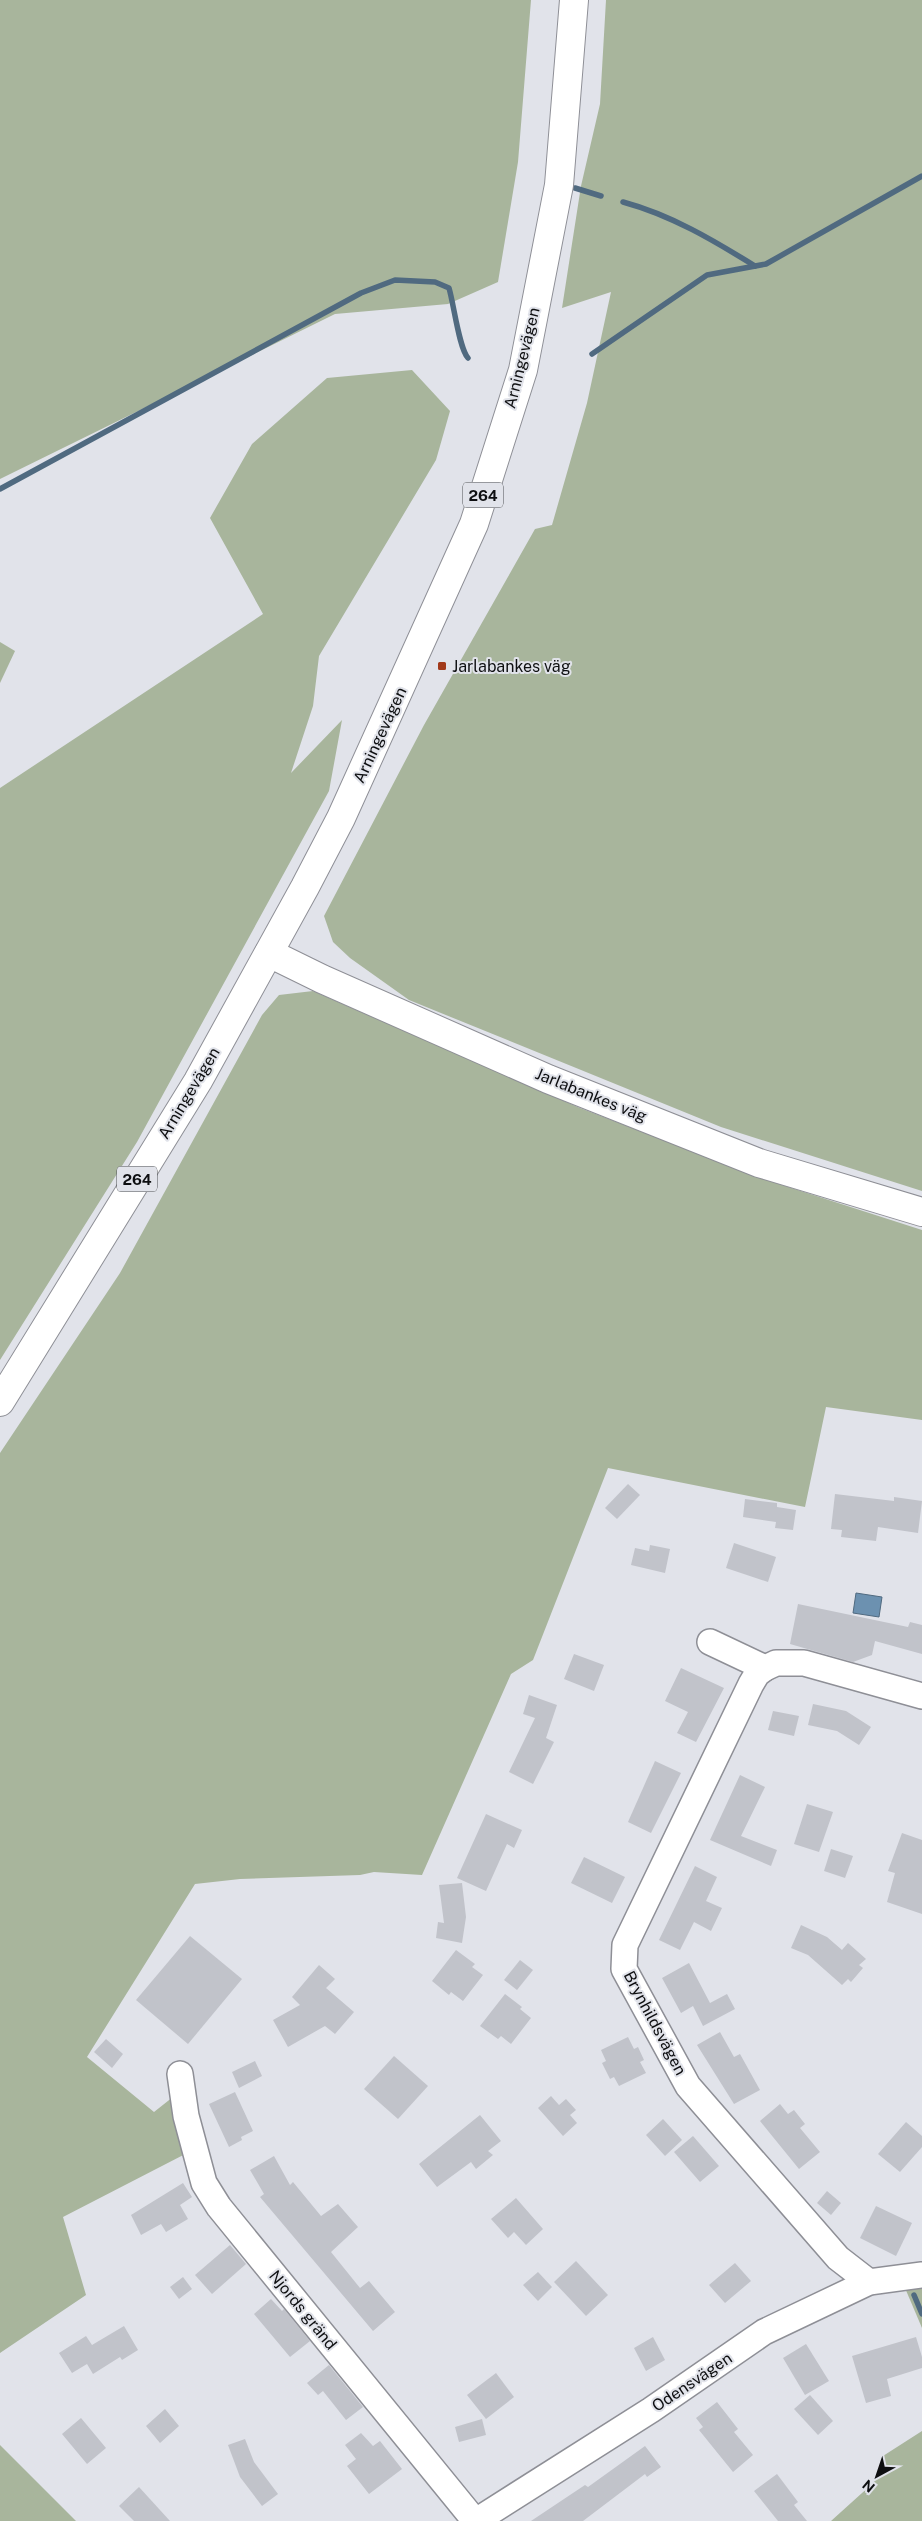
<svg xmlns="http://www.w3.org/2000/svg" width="922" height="2521" font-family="'Public Sans',sans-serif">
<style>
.green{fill:#a8b59c}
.water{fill:#6c91b0;stroke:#506a80}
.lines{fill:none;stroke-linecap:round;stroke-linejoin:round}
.stream{stroke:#506a80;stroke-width:5.5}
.building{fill:#c1c3ca}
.minor-casing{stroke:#8e8f96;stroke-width:28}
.major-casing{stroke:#8e8f96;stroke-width:30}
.minor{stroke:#fff;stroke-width:25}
.major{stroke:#fff;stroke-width:28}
.poi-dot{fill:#a1391a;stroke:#e1e3ea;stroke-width:2}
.labels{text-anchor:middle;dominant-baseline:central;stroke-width:4;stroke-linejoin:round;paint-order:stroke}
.shield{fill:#e1e3ea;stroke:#4d4f52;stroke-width:1}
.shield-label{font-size:15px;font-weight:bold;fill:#0e0f11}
.street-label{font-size:16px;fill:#0e0f11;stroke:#e1e3ea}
.poi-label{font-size:16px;fill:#0e0f11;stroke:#e1e3ea;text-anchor:start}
</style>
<rect width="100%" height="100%" fill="#e1e3ea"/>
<g class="green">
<polygon points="0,0 531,0 518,162 498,282 448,304 335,314 0,479"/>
<polygon points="606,0 922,0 922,1191 721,1127 409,1000 350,958 333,942 324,916 424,725 535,529 552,525 587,403 611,292 562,308 581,186 600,104"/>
<polygon points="412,370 450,411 436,460 319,656 313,706 291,773 342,720 329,791 137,1142 0,1360 0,788 263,614 210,518 252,444 327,378"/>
<polygon points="0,642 15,651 0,683"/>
<polygon points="313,991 580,1108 776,1183 922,1230 922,1420 826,1407 805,1507 608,1468 533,1660 511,1674 422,1875 374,1872 360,1875 240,1879 195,1884 87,2057 154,2112 178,2093 193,2150 63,2217 86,2295 0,2353 0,1453 120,1273 262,1015 279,995"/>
<polygon points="922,2287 922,2328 905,2288"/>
<polygon points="922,2431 922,2521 831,2521 872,2484 883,2456"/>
<polygon points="0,2445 76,2521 0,2521"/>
</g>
<polygon class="water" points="856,1593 882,1597 879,1617 853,1613"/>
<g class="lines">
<g class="stream">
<polyline points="575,188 601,196"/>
<path d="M623 202C671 215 713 240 755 266"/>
<polyline points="592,354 707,275 766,264 922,176"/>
<path d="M0 489 361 293 395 280 435 282 449 288C454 305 459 348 468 358"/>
<polyline points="914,2295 922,2314"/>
</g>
</g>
<g class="building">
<polygon points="628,1484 640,1495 617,1519 605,1508"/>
<polygon points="835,1494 894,1501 894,1497 922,1501 918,1533 878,1527 876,1541 841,1537 842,1530 831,1529"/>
<polygon points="745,1499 777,1503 777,1507 796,1510 793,1530 775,1528 776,1522 743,1517"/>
<polygon points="734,1543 776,1557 768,1582 726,1568"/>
<polygon points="650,1545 670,1549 665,1573 631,1565 635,1548 649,1551"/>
<polygon points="798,1604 908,1627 910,1622 922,1625 922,1654 875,1641 872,1655 853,1662 790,1644"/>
<polygon points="574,1654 604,1665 594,1691 564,1679"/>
<polygon points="681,1668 724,1688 696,1742 677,1733 688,1712 665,1701"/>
<polygon points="529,1695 557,1705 546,1738 554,1742 533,1784 509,1772 535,1718 523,1714"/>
<polygon points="813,1704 846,1711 871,1727 859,1745 837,1731 808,1725"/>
<polygon points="773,1711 799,1716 794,1736 768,1730"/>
<polygon points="655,1761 681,1773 651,1833 628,1822"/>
<polygon points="740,1775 765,1787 741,1836 777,1850 771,1866 710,1840"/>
<polygon points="807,1804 833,1812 819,1852 794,1844"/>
<polygon points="486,1814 522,1830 514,1848 507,1844 486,1891 457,1878"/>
<polygon points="902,1833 922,1840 922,1914 887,1902 895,1873 888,1871"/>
<polygon points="831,1849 853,1856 845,1878 824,1871"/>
<polygon points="584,1857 625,1877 612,1903 571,1883"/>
<polygon points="695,1866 717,1877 706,1901 722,1908 711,1931 694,1922 680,1950 659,1940"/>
<polygon points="462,1883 466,1917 462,1943 436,1938 438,1922 444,1923 439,1885"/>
<polygon points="801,1925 827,1937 842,1950 848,1943 866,1959 859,1965 863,1968 851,1982 848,1979 842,1985 808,1955 791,1948"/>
<polygon points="190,1936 242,1979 188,2044 136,2000"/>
<polygon points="456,1950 475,1964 472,1967 483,1975 463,2001 451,1992 449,1995 432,1981"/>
<polygon points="520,1960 533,1970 517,1990 504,1980"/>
<polygon points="689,1963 710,2003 727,1994 735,2009 703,2026 693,2006 681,2013 662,1978"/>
<polygon points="319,1965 335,1979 326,1988 354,2012 335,2034 325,2026 288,2047 273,2020 300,2005 292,1997"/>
<polygon points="505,1994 522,2007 520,2009 531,2018 511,2044 501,2036 498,2039 480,2026"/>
<polygon points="720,2032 734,2057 740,2054 760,2090 734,2104 697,2045"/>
<polygon points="628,2037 634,2049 638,2047 644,2060 640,2062 646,2073 619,2086 614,2077 610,2079 602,2063 606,2061 601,2050"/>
<polygon points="106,2039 123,2054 112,2068 94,2052"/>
<polygon points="394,2056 428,2086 398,2119 364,2089"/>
<polygon points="255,2061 262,2076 239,2088 232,2072"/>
<polygon points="235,2092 253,2131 241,2137 242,2140 229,2147 209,2104"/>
<polygon points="551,2096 559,2105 566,2099 576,2110 570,2115 577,2123 563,2136 538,2108"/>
<polygon points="780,2104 788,2114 794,2110 805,2124 800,2128 820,2152 799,2169 760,2121"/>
<polygon points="480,2115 501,2141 488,2151 493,2155 476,2169 471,2162 437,2187 419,2164"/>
<polygon points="663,2119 682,2140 665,2156 646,2135"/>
<polygon points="906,2122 922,2136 922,2147 900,2172 878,2154"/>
<polygon points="693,2136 719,2166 700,2182 674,2152"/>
<polygon points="274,2156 290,2185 293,2182 321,2216 338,2204 358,2227 331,2252 360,2288 369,2281 395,2312 373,2331 260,2197 264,2194 250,2170"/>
<polygon points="183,2183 192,2197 180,2205 188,2219 166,2232 161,2224 141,2235 131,2215"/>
<polygon points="827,2191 841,2203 831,2215 817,2203"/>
<polygon points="516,2198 543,2229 526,2245 514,2232 508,2238 491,2219"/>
<polygon points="876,2206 912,2223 896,2256 860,2238"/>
<polygon points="230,2245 246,2264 212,2294 195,2275"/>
<polygon points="576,2261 608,2295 586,2316 554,2282"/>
<polygon points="735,2263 751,2281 725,2303 709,2285"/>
<polygon points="538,2272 552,2287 538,2301 523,2285"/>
<polygon points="183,2277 192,2289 179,2299 170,2287"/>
<polygon points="271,2299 282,2311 284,2309 310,2341 290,2357 254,2314"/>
<polygon points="124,2326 138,2350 122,2360 120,2357 93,2374 87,2364 72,2373 59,2353 86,2336 92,2345"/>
<polygon points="653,2337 665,2360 646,2371 634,2348"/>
<polygon points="916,2337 922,2357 922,2368 887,2379 891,2396 866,2403 852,2356"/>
<polygon points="806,2344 829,2381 805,2395 783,2358"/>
<polygon points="329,2365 363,2407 346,2420 323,2391 318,2395 307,2383"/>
<polygon points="496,2373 514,2397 486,2419 467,2395"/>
<polygon points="810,2395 833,2421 818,2435 794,2409"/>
<polygon points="717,2402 738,2429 734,2432 753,2455 733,2472 699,2430 703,2427 696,2418"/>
<polygon points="165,2409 179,2426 160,2443 146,2426"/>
<polygon points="81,2418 106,2448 87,2464 62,2434"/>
<polygon points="482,2419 486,2435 459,2442 455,2427"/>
<polygon points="361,2433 373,2446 380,2441 402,2469 369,2494 347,2466 356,2459 345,2445"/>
<polygon points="245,2439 254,2462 278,2494 262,2506 240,2477 228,2445"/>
<polygon points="645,2446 661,2467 647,2477 645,2474 583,2521 531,2521 585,2485 588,2487"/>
<polygon points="777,2474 798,2502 794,2505 807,2521 778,2521 754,2491"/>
<polygon points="139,2487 170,2521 134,2521 119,2506"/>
</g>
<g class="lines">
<defs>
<g id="minor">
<polyline points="710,1642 765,1668 776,1663 804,1663 922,1696"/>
<polyline points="765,1668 757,1674 751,1684 625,1945 624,1969 688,2086 838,2258 869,2282"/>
<polyline points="180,2074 186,2116 204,2183 219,2207 475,2521"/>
<polyline points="476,2521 651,2410 764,2332 869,2282 922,2275"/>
</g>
<g id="major">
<polyline points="269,953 322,979 548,1079 759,1163 922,1212"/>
<polyline points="0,1402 198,1081 305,887 341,818 474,524 523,370 559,185 574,0"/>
</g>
</defs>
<use href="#minor" class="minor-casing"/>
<use href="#major" class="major-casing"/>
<use href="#minor" class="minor"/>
<use href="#major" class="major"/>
</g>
<rect class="poi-dot" x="437" y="661" width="10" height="10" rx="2.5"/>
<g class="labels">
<g class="shield">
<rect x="463" y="482.5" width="40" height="25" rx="4"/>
<rect x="117" y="1166.5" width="40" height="25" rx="4"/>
</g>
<g class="shield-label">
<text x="483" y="495">264</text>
<text x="137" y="1179">264</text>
</g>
<g class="street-label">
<text transform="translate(522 358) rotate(-76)">Arningevägen</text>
<text transform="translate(380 735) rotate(-65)">Arningevägen</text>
<text transform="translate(189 1093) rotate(-59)">Arningevägen</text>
<text transform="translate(591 1095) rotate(22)">Jarlabankes väg</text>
<text transform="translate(655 2023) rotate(62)">Brynhildsvägen</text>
<text transform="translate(303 2310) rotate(51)">Njords gränd</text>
<text transform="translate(692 2382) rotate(-34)">Odensvägen</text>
</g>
<g class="poi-label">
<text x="452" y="666">Jarlabankes väg</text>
</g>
</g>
<g transform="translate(877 2476) rotate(220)" stroke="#e1e3ea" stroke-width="4" paint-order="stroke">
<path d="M0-4L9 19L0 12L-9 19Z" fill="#0e0f11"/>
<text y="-8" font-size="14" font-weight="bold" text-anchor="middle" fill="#0e0f11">N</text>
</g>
</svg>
